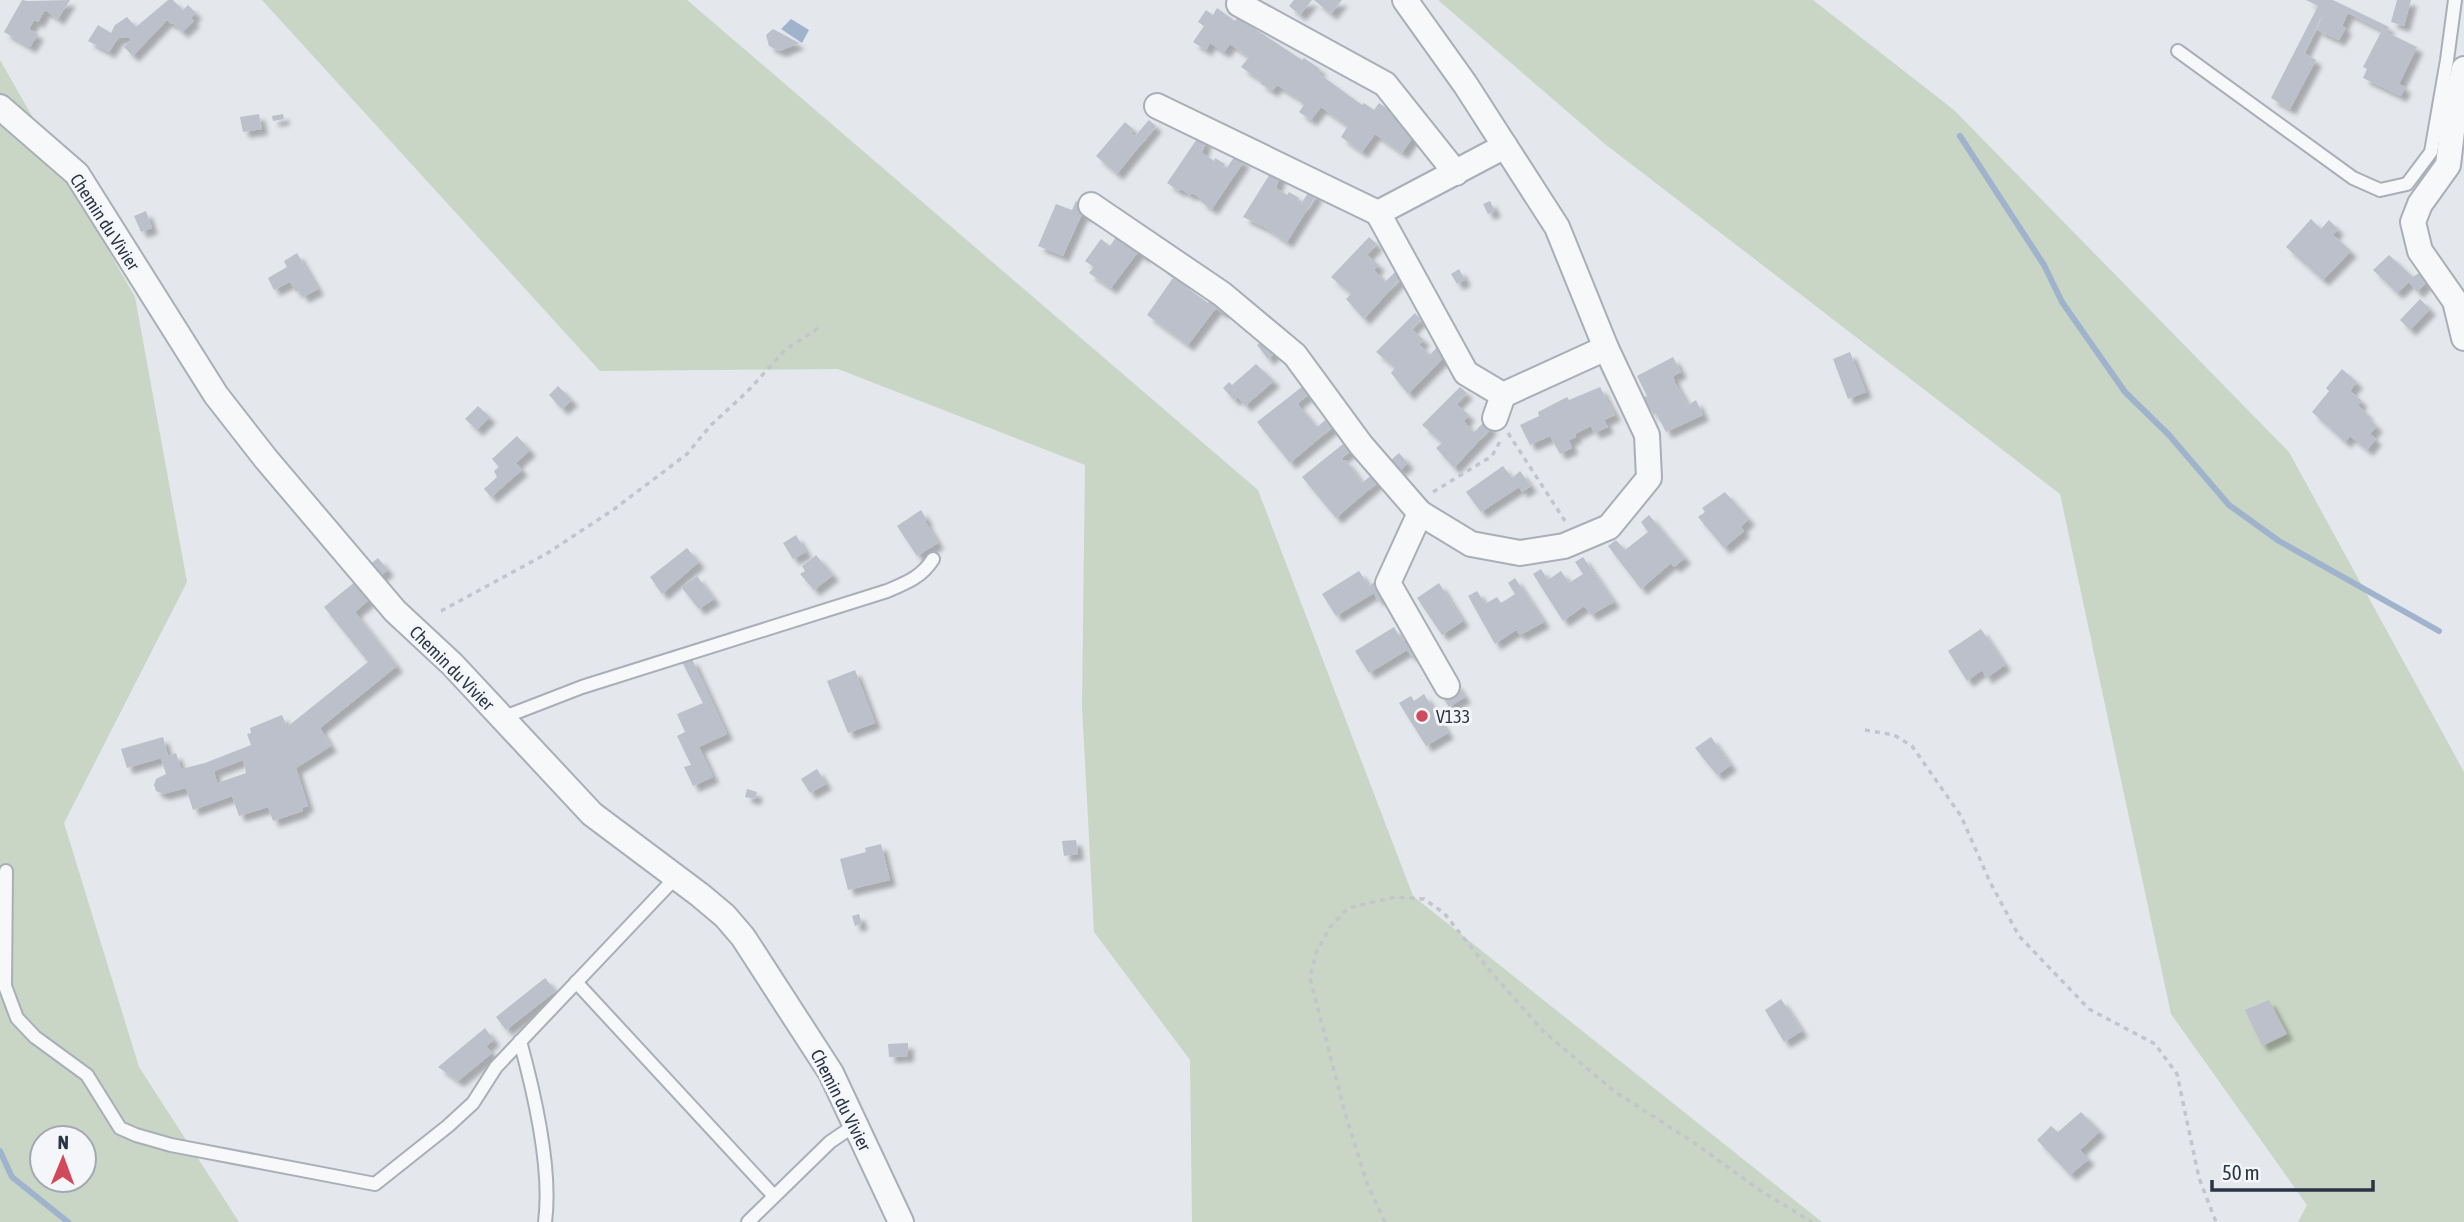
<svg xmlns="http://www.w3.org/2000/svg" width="2464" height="1222" font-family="'Asap Condensed',sans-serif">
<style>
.green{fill:#c9d6c5;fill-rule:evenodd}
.water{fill:#9fb4cc}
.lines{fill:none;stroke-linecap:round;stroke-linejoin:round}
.stream{stroke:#9fb4cc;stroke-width:6}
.building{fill:#bbc0ca;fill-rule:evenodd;filter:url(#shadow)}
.service-casing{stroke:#a9aeb7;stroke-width:16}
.minor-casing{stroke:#a9aeb7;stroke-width:28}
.path{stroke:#c2c5cb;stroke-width:3.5;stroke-dasharray:5 5;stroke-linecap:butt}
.service{stroke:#f7f8fa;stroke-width:12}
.minor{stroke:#f7f8fa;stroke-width:24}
.poi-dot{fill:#d1495b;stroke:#f4f6f9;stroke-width:2.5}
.labels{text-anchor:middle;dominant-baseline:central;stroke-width:6;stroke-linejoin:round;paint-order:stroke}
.street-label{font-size:18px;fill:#2b3445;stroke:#f4f6f9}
.poi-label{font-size:18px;fill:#2b3445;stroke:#f4f6f9;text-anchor:start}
</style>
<defs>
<filter id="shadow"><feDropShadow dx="6" dy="6" stdDeviation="2" flood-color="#0004"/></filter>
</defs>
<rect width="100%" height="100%" fill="#e4e7ec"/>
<g class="green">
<polygon points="262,0 687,0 1258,490 1413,896 1822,1222 1192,1222 1190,1060 1094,932 1082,706 1085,465 838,369 600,371"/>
<polygon points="1438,0 1813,0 1954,110 2289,452 2464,772 2464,1222 2298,1222 2307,1205 2171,1014 2060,494 1605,144"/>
<path d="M0 60 135 297 187 582 64 823 139 1067 239 1222H0ZM42 1138H84V1180H42Z"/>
</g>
<polygon class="water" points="791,19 809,30 802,43 781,29"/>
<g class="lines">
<g class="stream">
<polyline points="1960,136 2044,265 2062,302 2125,392 2169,435 2229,505 2279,541 2439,631"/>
<polyline points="0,1151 12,1177 68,1222"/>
</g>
</g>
<g class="building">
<polygon points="22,0 28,1 70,0 58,19 45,10 38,22 34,20 29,29 38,34 30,47 4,32"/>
<polygon points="168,0 173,0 183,10 188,5 196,13 191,18 194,21 182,32 173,23 171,24 167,20 133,56 124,47 131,40 128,37 118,38 109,52 88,41 98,25 111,33 115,25 127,17 136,27"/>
<polygon points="1294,0 1312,0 1300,15 1289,6"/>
<polygon points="1314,0 1342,0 1331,14"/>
<polygon points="2306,0 2333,0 2389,27 2386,32 2417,47 2399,84 2405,87 2401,96 2363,78 2367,69 2363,67 2382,30 2348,13 2342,26 2346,28 2339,40 2317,30 2323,14 2304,53 2316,60 2290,109 2271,98 2318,6"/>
<polygon points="2397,0 2411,0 2404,26 2391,22"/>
<polygon points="1217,8 1235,21 1237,17 1302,60 1304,58 1320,69 1318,73 1362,105 1364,103 1374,110 1379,103 1391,111 1389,113 1408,126 1415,134 1402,153 1375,134 1362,152 1341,137 1348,126 1321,107 1311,120 1299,112 1304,105 1297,99 1298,98 1277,85 1272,91 1260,83 1262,81 1241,67 1249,57 1230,44 1224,52 1210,43 1206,50 1193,42 1204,26 1198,22 1206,10 1213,15"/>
<polygon points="773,29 799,43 780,51 769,46 766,35"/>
<polygon points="259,114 262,129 243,132 240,117"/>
<polygon points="283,114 284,119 273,121 272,116"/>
<polygon points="1149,120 1156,126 1117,174 1096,156 1125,122 1134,130 1131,133 1135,136"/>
<polygon points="1199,136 1206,140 1202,153 1214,161 1215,158 1225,164 1223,167 1226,169 1235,156 1244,161 1212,209 1200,201 1202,199 1192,193 1190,195 1181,189 1179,191 1167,183"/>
<polygon points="1273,169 1281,173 1276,188 1287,195 1289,192 1299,198 1297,202 1301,204 1310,190 1317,194 1287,242 1266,228 1243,217"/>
<polygon points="1076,201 1092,208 1088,216 1082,214 1063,256 1038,246 1056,204 1072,210"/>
<polygon points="1490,201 1495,211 1488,214 1483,204"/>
<polygon points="146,211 152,228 141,232 134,216"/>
<polygon points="2311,219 2321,229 2329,220 2338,229 2333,235 2351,251 2323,280 2286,247"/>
<polygon points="1116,237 1130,247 1136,239 1150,249 1144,257 1138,252 1111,288 1089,273 1094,267 1085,261 1101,239 1110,246"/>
<polygon points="1369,237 1377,244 1367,255 1379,265 1374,270 1381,277 1380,279 1384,283 1395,272 1401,278 1364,319 1346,299 1351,294 1331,277"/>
<polygon points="297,253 318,289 303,297 299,290 296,292 290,282 274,290 268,278 287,267 284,261"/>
<polygon points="2389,255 2413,277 2419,273 2427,282 2417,292 2409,282 2397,293 2373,270"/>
<polygon points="1173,267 1187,277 1182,284 1208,303 1213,296 1227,307 1222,313 1216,308 1188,345 1147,315 1173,278 1167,274"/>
<polygon points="1459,269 1465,280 1457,284 1451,274"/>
<polygon points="2420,299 2430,309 2410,330 2400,320"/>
<polygon points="1415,313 1421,319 1411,329 1424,340 1419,344 1428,353 1426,354 1428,357 1439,345 1447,354 1408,394 1391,373 1395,368 1376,352"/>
<polygon points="1264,339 1276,352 1268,359 1257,345"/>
<polygon points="1850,352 1866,392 1848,399 1833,359"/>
<polygon points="1673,357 1681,372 1673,376 1675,383 1688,405 1696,400 1703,415 1666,432 1656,413 1654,415 1643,397 1647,396 1637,376"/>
<polygon points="1256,364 1274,381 1245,406 1238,397 1234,400 1223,388 1229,382 1232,385"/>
<polygon points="2342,369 2357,382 2350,391 2362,401 2358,405 2368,415 2366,416 2377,426 2370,434 2376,439 2367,450 2350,436 2345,442 2312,412 2329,391 2326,388"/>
<polygon points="558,386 572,400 562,409 549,395"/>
<polygon points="1303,386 1309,394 1297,403 1300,407 1317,427 1329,417 1335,425 1290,463 1257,422"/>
<polygon points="1460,387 1467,393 1456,404 1469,415 1464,421 1470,429 1474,432 1485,421 1491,428 1454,468 1436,448 1442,443 1422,425"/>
<polygon points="1600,387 1615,415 1604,420 1608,427 1594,433 1591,426 1575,434 1576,437 1569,440 1572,448 1560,454 1550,436 1530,445 1520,425 1539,416 1538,412 1567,397 1569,400"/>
<polygon points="478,406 490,417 477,430 465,419"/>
<polygon points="517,436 530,450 516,463 522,470 491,497 484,489 497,477 494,471 499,467 492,459"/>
<polygon points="1348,440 1354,448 1341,458 1343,461 1346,460 1362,483 1374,473 1380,480 1336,518 1302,477"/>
<polygon points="1399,453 1408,463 1399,471 1390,461"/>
<polygon points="1503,466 1512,478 1520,471 1531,486 1522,492 1519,487 1481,512 1466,492"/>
<polygon points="1725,492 1749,519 1741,527 1744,531 1724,548 1698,517 1705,512 1702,508"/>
<polygon points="921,510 927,520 925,521 938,543 917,556 897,526"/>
<polygon points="1649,515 1685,558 1674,567 1671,563 1641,589 1608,546 1616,540 1625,550 1648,532 1641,522"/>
<polygon points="796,535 806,552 793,559 783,543"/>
<polygon points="687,548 699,562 662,594 650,577"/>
<polygon points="816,555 833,575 814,590 800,574 805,571 802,566"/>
<polygon points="1583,557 1614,602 1591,615 1584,606 1563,621 1533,574 1541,569 1548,580 1561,571 1569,583 1583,574 1575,562"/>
<polygon points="378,558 388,570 379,577 369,565"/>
<polygon points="1359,571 1369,586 1376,581 1385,595 1377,600 1374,593 1336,616 1322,594"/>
<polygon points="697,576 714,599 699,609 681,587"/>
<polygon points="1515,578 1544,622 1520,635 1516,630 1495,644 1468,596 1477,591 1485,604 1497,597 1501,603 1515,594 1508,583"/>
<path d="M356 581 370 599 355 612 397 666 320 728 331 746 296 768 308 806 302 808 303 811 273 821 268 807 239 816 232 796 193 810 186 788 163 794 156 791 154 785 156 779 166 774 161 758 127 768 121 749 163 737 168 756 176 753 181 769 205 763 251 745 247 734 251 733 250 728 282 715 287 727 368 662 324 607ZM243 760 246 773 217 783 214 771Z"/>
<polygon points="1439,583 1463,621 1442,635 1417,598"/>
<polygon points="1394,627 1402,641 1409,637 1418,652 1411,656 1407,650 1369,673 1355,651"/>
<polygon points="1981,629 2005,665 1986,678 1982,670 1967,681 1948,651"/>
<polygon points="692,659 727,734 699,747 713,777 693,786 684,767 691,765 677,736 685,732 677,714 703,703 682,662"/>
<polygon points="855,670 875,723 848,733 827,681"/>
<polygon points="1455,682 1465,697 1449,707 1439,691"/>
<polygon points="1424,694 1448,733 1426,746 1399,703 1411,696 1414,701"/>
<polygon points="1711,737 1731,765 1717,775 1695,748"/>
<polygon points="817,769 826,784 810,793 801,779"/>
<polygon points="747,789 757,792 755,799 745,797"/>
<polygon points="1076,840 1078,854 1064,856 1062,841"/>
<polygon points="881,844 890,880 848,890 840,859 866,852 865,848"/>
<polygon points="859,914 862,924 855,926 852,916"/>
<polygon points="545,978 556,991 506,1030 496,1017"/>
<polygon points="1781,999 1802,1031 1784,1042 1765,1010"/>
<polygon points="2269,1000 2287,1034 2262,1046 2245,1010"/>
<polygon points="485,1028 494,1040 486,1046 492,1053 485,1059 458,1081 438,1067"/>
<polygon points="908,1043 908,1056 889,1057 888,1044"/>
<polygon points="2081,1112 2100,1131 2080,1150 2089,1159 2070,1175 2037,1140 2051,1126 2058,1132"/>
</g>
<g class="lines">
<defs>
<g id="service">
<polyline points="2178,51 2353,178 2380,190 2407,184 2431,152 2447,60 2455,0"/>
<path d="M502 718 582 687 887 591C906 583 922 577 933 559"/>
<polyline points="6,871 5,986 17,1018 35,1037 87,1075 120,1128 136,1135 171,1145 375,1184 448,1126 473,1103 496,1067 677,876"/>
<polyline points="576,982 774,1196"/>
<path d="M520 1041C534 1092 552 1170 545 1222"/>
<polyline points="748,1222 830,1142 855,1125"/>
</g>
<g id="minor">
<polyline points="1239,4 1385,84 1456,173"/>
<polyline points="2464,69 2454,114 2448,165 2420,204 2413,222 2420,251 2455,301 2464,338"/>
<polyline points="1157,106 1378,213"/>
<polyline points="0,107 77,174 216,395 266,459 395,611 452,664 592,814 700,895 725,916 743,937 831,1073 901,1222"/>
<polyline points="1505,146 1378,213 1466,373 1503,395 1606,348"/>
<polyline points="1091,205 1222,294 1295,355 1361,445 1420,513 1471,544 1520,553 1564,546 1609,527 1649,478 1647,435 1606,348 1557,227 1465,84 1405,0"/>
<polyline points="1495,418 1503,395"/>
<polyline points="1420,513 1388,583 1447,686"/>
</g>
</defs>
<use href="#service" class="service-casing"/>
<use href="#minor" class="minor-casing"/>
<g class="path">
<polyline points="1508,433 1565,521"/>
<polyline points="1433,492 1492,456 1502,438"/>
<polyline points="441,611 546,554 613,510 687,454 711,425 747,392 785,350 820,327"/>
<polyline points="1865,730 1894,735 1912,746 1961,816 1990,882 2019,936 2089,1009 2155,1044 2177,1074 2199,1178 2216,1222"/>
<polyline points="1385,1222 1367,1183 1345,1113 1310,978 1316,953 1330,927 1348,908 1395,897 1424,899 1444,913 1490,971 1543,1031 1614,1091 1693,1142 1761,1191 1812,1222"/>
</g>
<use href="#service" class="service"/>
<use href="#minor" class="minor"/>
</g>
<circle class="poi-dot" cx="1422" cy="716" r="7"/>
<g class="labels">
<g class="street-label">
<text transform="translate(105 222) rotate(57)">Chemin du Vivier</text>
<text transform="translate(452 668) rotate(45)">Chemin du Vivier</text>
<text transform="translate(841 1100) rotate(63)">Chemin du Vivier</text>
</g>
<g class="poi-label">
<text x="1436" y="716">V133</text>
</g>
</g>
<g transform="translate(63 1159) rotate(1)"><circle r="33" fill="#f4f6f9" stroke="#a4a8b1" stroke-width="2"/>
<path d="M0-5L12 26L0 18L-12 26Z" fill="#d1495b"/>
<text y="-10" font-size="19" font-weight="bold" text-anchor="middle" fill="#2b3445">N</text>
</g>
<path d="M2212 1180v10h161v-10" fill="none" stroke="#2b3445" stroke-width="3.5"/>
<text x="2222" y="1180" font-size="21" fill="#2b3445" stroke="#f4f6f9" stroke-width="5" paint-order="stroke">50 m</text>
</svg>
